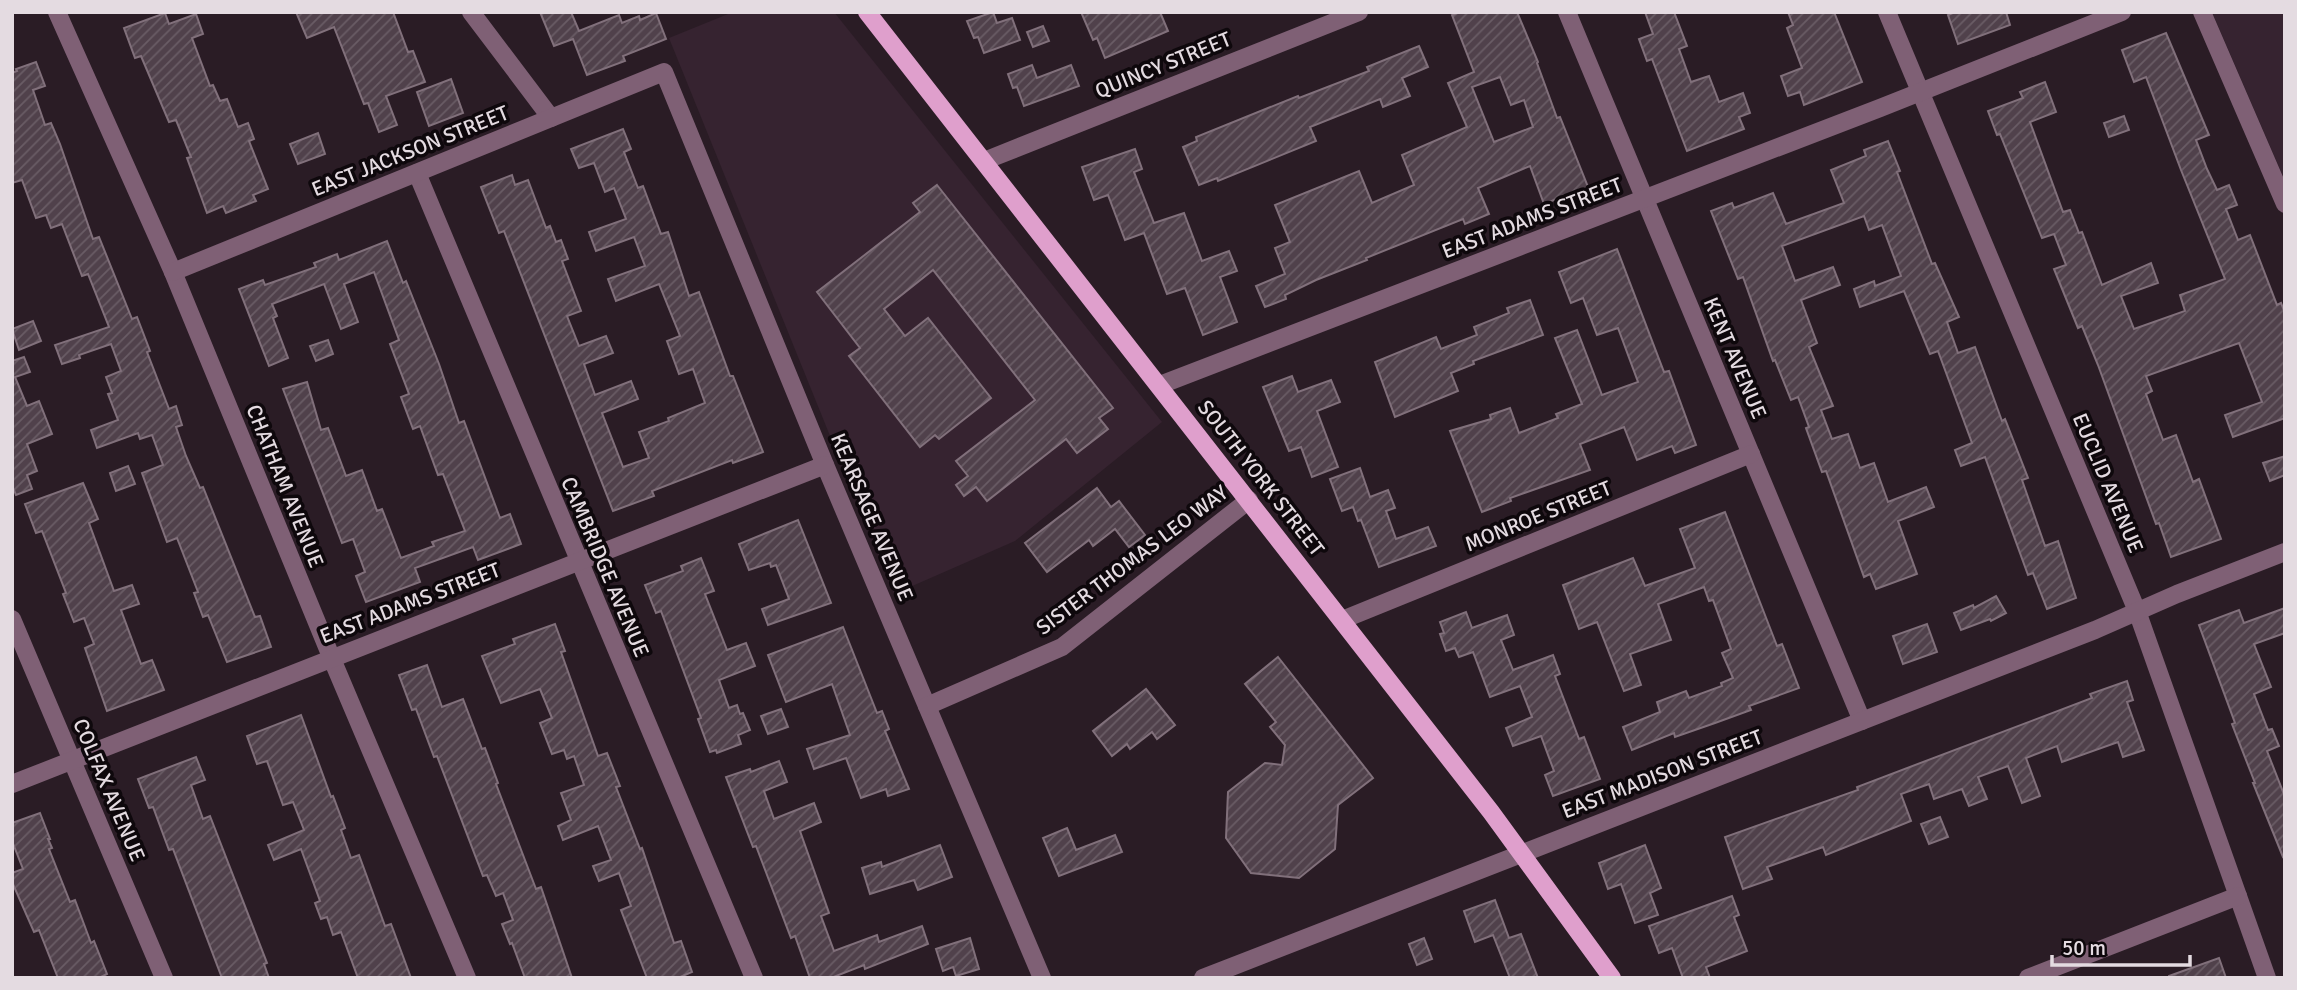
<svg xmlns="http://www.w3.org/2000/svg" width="2297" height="990" font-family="Signika,sans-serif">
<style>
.built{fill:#362330}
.building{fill:url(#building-hatch);stroke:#81707b;stroke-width:2;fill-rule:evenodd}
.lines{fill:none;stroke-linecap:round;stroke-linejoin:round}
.minor{stroke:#7f6075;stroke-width:18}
.major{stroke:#df9fcc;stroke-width:18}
.labels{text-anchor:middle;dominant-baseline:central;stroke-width:7;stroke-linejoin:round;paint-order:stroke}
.street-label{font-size:21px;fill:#e4dbe1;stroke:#0e080c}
</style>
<defs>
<pattern id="building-hatch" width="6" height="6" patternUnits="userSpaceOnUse" patternTransform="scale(1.75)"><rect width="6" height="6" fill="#50414b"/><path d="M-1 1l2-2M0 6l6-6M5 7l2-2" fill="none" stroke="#695c65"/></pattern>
</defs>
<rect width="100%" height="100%" fill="#2a1c25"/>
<g class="built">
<polygon points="733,12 834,12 1162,422 1015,541 894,594 669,38"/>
<polygon points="2212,12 2285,12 2285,181"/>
</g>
<g class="building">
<polygon points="296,12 393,12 408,52 413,51 425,82 386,96 397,125 379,132 368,103 364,104 334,27 307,38"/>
<polygon points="540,12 571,12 579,31 619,15 622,23 639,16 640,20 656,13 666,39 623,56 625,61 587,75 573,39 554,46"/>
<polygon points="993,12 997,23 1012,18 1020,40 984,53 978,37 974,38 967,21"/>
<polygon points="1081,12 1160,12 1168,31 1105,58 1097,38 1093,40"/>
<path d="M1460 12H1517L1538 62 1537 63 1557 118 1560 117 1588 187 1544 204 1530 166 1478 188 1489 214 1465 224 1463 219 1366 258 1367 260 1316 280 1285 295 1286 299 1265 307 1256 286 1285 274 1275 248 1290 242 1275 205 1359 171 1372 203 1414 185 1402 155 1467 127 1448 83 1474 72 1452 15ZM1500 77 1511 105 1524 100 1533 127 1494 142 1472 87Z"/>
<polygon points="1645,12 1674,12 1687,46 1679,49 1691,82 1709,76 1719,102 1743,93 1750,113 1739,117 1744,129 1687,151 1652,59 1647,61 1639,39 1653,34"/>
<polygon points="1788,12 1834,12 1862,82 1804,105 1800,92 1788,96 1781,76 1802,68 1787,28 1793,25"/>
<polygon points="1955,12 2006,12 2010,25 1958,44 1948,15"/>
<polygon points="165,13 169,24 196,14 203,34 192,38 210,86 213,85 220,101 227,99 238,127 248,123 254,139 249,141 268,189 253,195 256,201 226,213 223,206 207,213 187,158 191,157 176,120 169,122 141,56 135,58 124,28"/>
<polygon points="1043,26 1049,41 1033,47 1027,32"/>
<polygon points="2166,33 2209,135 2196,140 2207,169 2217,190 2229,185 2237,205 2226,209 2238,240 2250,235 2277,305 2281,303 2285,313 2285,418 2233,437 2225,415 2262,402 2239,343 2146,376 2152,391 2146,394 2163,440 2176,435 2193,482 2199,479 2221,539 2171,557 2159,523 2156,524 2098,365 2082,326 2078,328 2054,269 2066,265 2054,234 2042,238 2000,134 1997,135 1988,111 2023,98 2020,92 2045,82 2056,112 2030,122 2063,212 2070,210 2079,233 2082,232 2102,285 2151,263 2158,283 2121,296 2134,329 2185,311 2180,295 2225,279 2181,170 2146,77 2134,82 2122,50"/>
<polygon points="1419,46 1428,67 1402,78 1410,96 1383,107 1380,99 1310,127 1316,141 1218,181 1217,178 1199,185 1183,147 1197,141 1196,137 1298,96 1299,98 1369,71 1367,67"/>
<polygon points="36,62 45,86 33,90 45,125 51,123 60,144 93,239 99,237 132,319 137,317 150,351 147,352 169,409 176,406 182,425 176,427 186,456 200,488 203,487 255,617 260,616 271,647 227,662 208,615 203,617 194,593 198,592 177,538 167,542 142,473 163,465 152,435 140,439 138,433 97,448 91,430 118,420 108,394 112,393 106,377 121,371 111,344 79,355 80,358 62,364 55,345 109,327 88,274 82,276 62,224 51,228 46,215 36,218 22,180 12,183 12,73 17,71 16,69"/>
<polygon points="1032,65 1037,78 1071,65 1079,86 1024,106 1017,87 1013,88 1008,74"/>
<polygon points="451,79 463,113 429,126 417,92"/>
<polygon points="2124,116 2129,130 2109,137 2104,123"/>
<polygon points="623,129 631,149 624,152 638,188 643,186 661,234 668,232 689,296 699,292 730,376 733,376 763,452 733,463 732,460 652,491 654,496 613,511 504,231 499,233 481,187 512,175 515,185 528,180 546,228 550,226 556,242 561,240 568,259 562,261 581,311 567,316 579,346 606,336 613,353 584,364 595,395 631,381 638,399 602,413 623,467 649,458 639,432 669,421 668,418 705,403 693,369 679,374 667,341 680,336 659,284 616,301 608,279 645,266 634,237 596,251 589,232 626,219 614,188 605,192 594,163 579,168 571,149"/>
<polygon points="318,133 325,154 298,164 290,144"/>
<polygon points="1888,141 1900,171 1897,172 1932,264 1935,263 1959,317 1947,322 1958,353 1975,347 2002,421 2005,419 2028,478 2022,480 2045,546 2058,541 2076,598 2047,609 2033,573 2028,575 1985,457 1961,466 1955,450 1972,443 1938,351 1930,354 1904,291 1860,307 1854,289 1874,281 1875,286 1901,276 1882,225 1869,230 1864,216 1782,246 1795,281 1833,267 1840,285 1801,300 1817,343 1809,347 1833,406 1821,410 1832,439 1848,434 1860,468 1874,463 1888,502 1926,487 1934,507 1898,521 1917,574 1876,589 1870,574 1864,577 1826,471 1822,472 1806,428 1809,427 1798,397 1791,400 1775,360 1773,361 1743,277 1738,279 1711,211 1732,203 1734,208 1773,193 1786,224 1844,203 1831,170 1866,156 1864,150"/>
<polygon points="1135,149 1142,169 1134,172 1154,223 1184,213 1202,261 1229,251 1237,271 1220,277 1237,322 1203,335 1185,288 1167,294 1144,233 1125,240 1108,195 1094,200 1082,167"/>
<polygon points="937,185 1113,408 1099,418 1108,429 1077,453 1066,439 987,501 976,487 964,496 956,485 968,476 956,461 1035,400 933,270 884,309 905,336 928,318 991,398 939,439 935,435 920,447 849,356 860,348 817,292 920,212 913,203"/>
<polygon points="387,241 403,283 406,281 439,364 459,423 464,421 500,518 510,514 521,544 478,560 473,547 415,568 420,582 366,602 356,576 365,572 353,539 342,543 283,389 307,382 321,430 328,428 346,476 362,470 377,511 382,509 401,558 434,546 432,542 465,531 443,474 438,475 420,426 413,429 401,397 409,394 390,344 399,340 374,272 344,284 358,322 341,329 324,284 272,304 277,316 273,318 288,358 269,366 239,289 263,280 265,285 316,267 314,263 337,254 339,260"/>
<polygon points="1617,249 1664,372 1669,371 1696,445 1675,453 1672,446 1637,460 1624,427 1580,444 1590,470 1510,498 1511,501 1482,512 1450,431 1491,419 1490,415 1510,408 1519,433 1558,418 1556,414 1582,404 1555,338 1577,330 1602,395 1638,382 1618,328 1597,335 1583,298 1571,303 1559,272"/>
<polygon points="1530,300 1543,335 1473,361 1474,364 1451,373 1458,391 1395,417 1375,362 1436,337 1441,349 1477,335 1474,327 1509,313 1507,308"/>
<polygon points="33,321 41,341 19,350 12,329"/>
<polygon points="328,340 333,354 316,361 310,346"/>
<polygon points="24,357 30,372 15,377 27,406 39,401 52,434 27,444 37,471 27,475 32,489 16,495 12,485 12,361"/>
<polygon points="1292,376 1298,392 1331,380 1340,402 1317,411 1338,467 1312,477 1301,447 1289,451 1263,387"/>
<polygon points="2285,456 2285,475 2270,481 2263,463"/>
<polygon points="128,466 135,484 116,491 110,473"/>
<polygon points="1360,468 1370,497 1388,490 1395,508 1386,511 1396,539 1428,527 1436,546 1379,567 1361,520 1358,521 1353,507 1342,511 1330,479"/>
<polygon points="83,483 98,519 89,523 114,591 132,585 139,604 121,610 141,664 152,660 164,690 107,711 85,648 94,644 84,618 74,622 63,594 66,593 42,531 36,533 25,504"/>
<polygon points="1097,488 1111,507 1119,501 1145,535 1129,547 1115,529 1093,546 1089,540 1047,572 1025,543"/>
<polygon points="1725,512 1777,646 1782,644 1799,688 1749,706 1751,710 1715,723 1675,737 1674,733 1632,750 1623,727 1660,712 1657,702 1686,691 1689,698 1722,686 1721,683 1733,678 1722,653 1731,649 1713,600 1709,601 1704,587 1658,604 1671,640 1630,654 1641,685 1624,691 1597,622 1579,629 1563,585 1633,558 1645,586 1695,568 1680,529"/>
<polygon points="798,520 831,603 768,625 762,609 789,599 776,565 771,567 770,563 749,570 739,544"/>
<polygon points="701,558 714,591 705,594 727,650 746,643 755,666 719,680 729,708 737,705 740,714 743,713 750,730 738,735 741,744 717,753 716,750 710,752 698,719 701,718 661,611 656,613 645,585 683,571 681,566"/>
<polygon points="1996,596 2006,613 1991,621 1990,619 1961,630 1954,613 1973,605 1974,608"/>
<polygon points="2285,608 2285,633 2254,644 2271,687 2254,694 2268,730 2272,729 2279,746 2267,751 2285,797 2285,856 2283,857 2253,783 2255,783 2232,724 2235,723 2199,625 2239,610 2244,623"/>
<polygon points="1466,612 1472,628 1507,615 1514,635 1501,640 1513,670 1553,655 1560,674 1555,676 1579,739 1584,737 1600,779 1553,796 1545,775 1554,771 1541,736 1513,746 1506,728 1532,717 1520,686 1490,697 1473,652 1459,657 1455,648 1446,651 1440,634 1444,633 1440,622"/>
<polygon points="555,624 565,651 561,652 598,756 607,753 620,786 616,787 640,849 642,848 674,943 681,941 692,972 678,978 647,978 621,910 631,906 619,873 599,881 593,866 611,860 598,826 563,840 558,826 571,820 561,793 584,785 574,756 567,759 564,750 552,754 540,723 552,718 540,689 501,703 482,656 515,644 513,639"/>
<polygon points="1927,624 1937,652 1903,664 1893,636"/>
<polygon points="843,627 877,713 882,711 889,729 885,731 909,789 888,796 886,789 861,798 846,758 814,769 807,749 850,735 832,684 786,702 768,655"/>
<polygon points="1278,657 1373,778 1338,805 1335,849 1299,878 1251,873 1226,838 1228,792 1265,763 1282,765 1285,745 1270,727 1276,722 1245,684"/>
<polygon points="427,665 442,707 463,699 482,749 485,748 498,783 496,784 536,889 541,887 572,978 525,978 512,943 510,944 502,924 513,920 503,893 496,896 487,875 483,876 437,756 434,757 416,709 412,710 399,675"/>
<polygon points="2127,681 2133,700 2127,702 2144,750 2123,757 2118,742 2062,762 2057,746 2026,758 2040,796 2022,803 2008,766 1978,777 1987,799 1969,806 1962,789 1934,799 1929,784 1901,794 1911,821 1826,855 1823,847 1767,867 1772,879 1743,889 1725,837 1858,790 1857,787 2092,698 2090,694"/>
<polygon points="1146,689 1175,725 1157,739 1152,732 1130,749 1127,744 1112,756 1093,731"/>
<polygon points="781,709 788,727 768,734 761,716"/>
<polygon points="301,715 331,797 333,796 345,828 341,830 351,858 359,855 385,926 391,924 411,978 358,978 341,932 333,935 327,917 321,919 315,903 320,901 301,849 274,860 268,845 304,830 293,802 283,805 267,761 257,764 247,736"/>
<polygon points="196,757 205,780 191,785 203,819 210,816 267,963 264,964 269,978 222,978 173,849 169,850 153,807 149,808 138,779"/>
<polygon points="779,761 787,782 764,791 774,819 814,803 821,822 800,831 829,913 821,916 834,951 877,935 879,942 922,926 928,944 865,969 864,965 831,978 810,978 795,936 791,938 756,846 753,847 726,777 750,769 751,772"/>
<polygon points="40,813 50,839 48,839 52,848 49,849 70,902 75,900 91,943 94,941 107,974 99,978 58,978 39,930 34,932 12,882 12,873 23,869 12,841 12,823"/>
<polygon points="1940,817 1948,837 1929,844 1921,824"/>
<polygon points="1067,828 1076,850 1115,835 1122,852 1059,876 1043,838"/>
<polygon points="940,845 952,877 918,890 914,880 870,894 862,868 881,862 882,867"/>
<polygon points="1645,845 1661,888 1650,893 1658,915 1635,923 1621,884 1608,889 1599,863"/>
<polygon points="1732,896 1739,915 1734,917 1747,951 1706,967 1710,978 1683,978 1672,948 1659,953 1649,926"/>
<polygon points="1495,900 1509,938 1521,934 1538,978 1510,978 1493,935 1475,942 1464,911"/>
<polygon points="970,938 979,969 956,976 953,967 943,971 936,949"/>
<polygon points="1424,938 1432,959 1417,965 1409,944"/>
<polygon points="2219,958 2226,978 2169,978 2169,976"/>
</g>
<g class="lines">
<g class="minor">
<polyline points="57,12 173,272 332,659 467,978"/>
<polyline points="471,12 551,118"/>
<polyline points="1567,12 1862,721"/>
<polyline points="1887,12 2137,611 2267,978"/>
<polyline points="2202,12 2285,204"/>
<polyline points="984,161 1359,12"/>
<polyline points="417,173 754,978"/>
<polyline points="173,272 664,72 825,465 1042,978"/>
<polyline points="1160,385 1880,108 2122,12"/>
<polyline points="12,619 164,978"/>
<polyline points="1342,620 1751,454"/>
<polyline points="927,706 1062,647 1249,500"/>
<polyline points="12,784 825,465"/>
<polyline points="1203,978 2095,630 2177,594 2285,552"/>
<polyline points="2028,978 2238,896"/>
</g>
<polyline class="major" points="867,12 1491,812 1612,978"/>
</g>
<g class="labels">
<g class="street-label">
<text transform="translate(1163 65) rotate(-22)">QUINCY STREET</text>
<text transform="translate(410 151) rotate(-22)">EAST JACKSON STREET</text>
<text transform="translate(1532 218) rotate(-21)">EAST ADAMS STREET</text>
<text transform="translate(1735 358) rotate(67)">KENT AVENUE</text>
<text transform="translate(1261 478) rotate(52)">SOUTH YORK STREET</text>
<text transform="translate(2108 483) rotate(67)">EUCLID AVENUE</text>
<text transform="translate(285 486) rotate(68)">CHATHAM AVENUE</text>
<text transform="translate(1538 516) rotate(-22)">MONROE STREET</text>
<text transform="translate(872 517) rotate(67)">KEARSAGE AVENUE</text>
<text transform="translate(1132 560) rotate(-37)">SISTER THOMAS LEO WAY</text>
<text transform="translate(605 567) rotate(67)">CAMBRIDGE AVENUE</text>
<text transform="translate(410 603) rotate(-21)">EAST ADAMS STREET</text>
<text transform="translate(1662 774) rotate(-21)">EAST MADISON STREET</text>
<text transform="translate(109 790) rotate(67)">COLFAX AVENUE</text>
</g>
</g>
<rect width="2297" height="990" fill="none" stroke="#e4dbe1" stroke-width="28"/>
<path d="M2052 955v10h138v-10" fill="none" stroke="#e4dbe1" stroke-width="3.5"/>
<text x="2062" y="955" font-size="21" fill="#e4dbe1" stroke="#0e080c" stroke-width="5" paint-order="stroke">50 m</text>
</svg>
